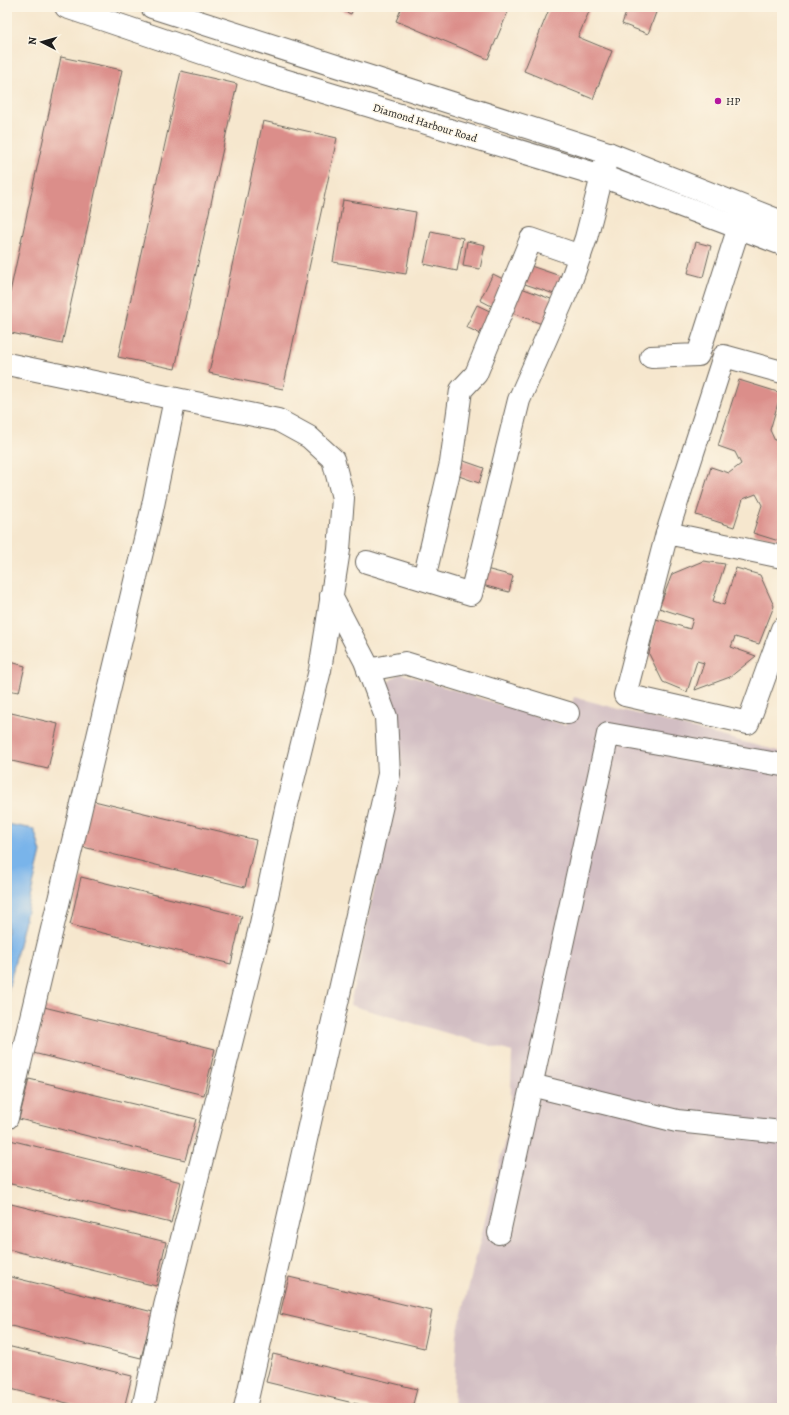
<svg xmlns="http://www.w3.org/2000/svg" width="789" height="1415" font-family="Alegreya,serif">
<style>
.industrial{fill:#d2bec3}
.water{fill:#79b4ea;stroke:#4a6883}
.building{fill:#db8e8a}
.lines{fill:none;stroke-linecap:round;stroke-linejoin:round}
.minor-casing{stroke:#68635a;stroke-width:24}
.highway-casing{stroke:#68635a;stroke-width:24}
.minor{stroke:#fff;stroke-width:22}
.highway{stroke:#fff;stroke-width:22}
.poi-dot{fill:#b5179e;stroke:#fcf5e5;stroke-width:1.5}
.labels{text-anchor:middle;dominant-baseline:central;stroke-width:3;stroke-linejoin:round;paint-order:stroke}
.poi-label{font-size:11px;fill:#1c1c1c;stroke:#fcf5e5;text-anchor:start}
.street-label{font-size:11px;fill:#1c1c1c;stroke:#fcf5e5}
</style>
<rect width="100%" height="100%" fill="#fcf5e5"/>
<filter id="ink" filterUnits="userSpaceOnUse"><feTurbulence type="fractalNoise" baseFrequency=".025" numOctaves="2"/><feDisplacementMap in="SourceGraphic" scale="8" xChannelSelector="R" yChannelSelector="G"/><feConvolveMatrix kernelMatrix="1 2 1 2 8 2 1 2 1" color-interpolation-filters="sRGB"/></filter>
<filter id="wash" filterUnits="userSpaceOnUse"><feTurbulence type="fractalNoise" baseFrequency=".012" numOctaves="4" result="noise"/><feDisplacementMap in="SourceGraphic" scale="16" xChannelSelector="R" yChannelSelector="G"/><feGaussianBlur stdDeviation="0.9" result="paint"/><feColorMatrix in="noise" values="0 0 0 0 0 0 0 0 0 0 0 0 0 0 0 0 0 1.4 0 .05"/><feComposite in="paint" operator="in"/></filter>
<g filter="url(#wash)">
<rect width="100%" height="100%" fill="#f6e7ce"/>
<polygon class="industrial" points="400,673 565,725 574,697 782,752 782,1408 453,1408 457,1334 510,1120 512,1052 350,1005 401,760 383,686"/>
<polygon class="water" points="7,824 34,829 41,852 7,995"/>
<g id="blocks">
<g class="building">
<polygon points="333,7 354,7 351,14"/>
<polygon points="402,7 510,7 488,59 396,21"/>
<polygon points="550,7 591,7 578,37 612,51 593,99 524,71"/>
<polygon points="628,7 658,7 648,34 622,24"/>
<polygon points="61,57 122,70 62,344 7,332 7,306"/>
<polygon points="181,71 237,84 175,369 118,357"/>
<polygon points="263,121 337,138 283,389 209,373"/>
<polygon points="343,200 416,212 406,274 333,262"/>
<polygon points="431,231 463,238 457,271 424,264"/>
<polygon points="467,241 485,245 480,269 463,266"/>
<polygon points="696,242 711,246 703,277 688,273"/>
<polygon points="525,264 566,278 560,296 519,282"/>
<polygon points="493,274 511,283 499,310 480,300"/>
<polygon points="516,286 559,302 550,327 507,311"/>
<polygon points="477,305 496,314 485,336 466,327"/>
<polygon points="739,380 781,393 770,430 775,441 782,436 782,542 753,533 762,505 756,494 743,499 734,527 696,515 711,467 729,473 741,464 735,452 718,446"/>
<polygon points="461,460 484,468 479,483 456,475"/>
<polygon points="703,561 725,564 713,601 724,605 736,568 760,575 774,606 759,644 735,637 731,647 756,656 730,677 695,690 704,663 697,661 687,692 663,682 649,654 656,619 690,629 693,619 659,608 672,574"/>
<polygon points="482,568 513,576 509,592 478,584"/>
<polygon points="7,661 25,666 19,692 7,690"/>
<polygon points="7,712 58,724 48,769 7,760"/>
<polygon points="90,800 256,840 245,887 79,846"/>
<polygon points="81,877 242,916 231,964 70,925"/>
<polygon points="44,1007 215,1049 204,1095 33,1053"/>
<polygon points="29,1079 196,1119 185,1160 19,1119"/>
<polygon points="10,1140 181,1182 171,1223 7,1183 7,1152"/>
<polygon points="7,1203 166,1242 156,1286 7,1249"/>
<polygon points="7,1276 153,1312 141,1358 7,1325"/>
<polygon points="289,1277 432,1311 424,1348 280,1314"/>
<polygon points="7,1346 132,1376 124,1408 87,1408 7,1388"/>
<polygon points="273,1354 417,1389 412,1408 374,1408 266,1382"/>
</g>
</g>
</g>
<g filter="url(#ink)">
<use href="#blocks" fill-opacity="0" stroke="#68635a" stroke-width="1"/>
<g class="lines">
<defs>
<g id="minor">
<polyline points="651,357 698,355 744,211"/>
<polyline points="7,364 278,420 309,437 333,459 343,498 339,550 320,670 286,809 260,928 165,1306 143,1408"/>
<polyline points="782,372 724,356 667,533 625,695 748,723 782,629"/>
<polyline points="667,533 782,557"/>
<polyline points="367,562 471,594 519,400 570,284 586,238 608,153"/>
<polyline points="424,579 451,463 461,390 476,374 531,239 580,256"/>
<polyline points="368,670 405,663 568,713"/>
<polyline points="531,1085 677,1121 782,1132"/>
<polyline points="7,1118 152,510 175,399"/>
<polyline points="499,1233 608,734 782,765"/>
<polyline points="245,1408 389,774 386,717 365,661 331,596"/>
</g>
<g id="highway">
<polyline points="66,7 264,74 602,176 782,244"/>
<polyline points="152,7 608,153 782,222"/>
</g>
</defs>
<use href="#minor" class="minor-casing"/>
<use href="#highway" class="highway-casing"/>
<use href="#minor" class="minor"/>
<use href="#highway" class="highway"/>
</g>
</g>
<circle class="poi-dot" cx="718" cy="101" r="4"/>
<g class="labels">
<g class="poi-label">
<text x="726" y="101">HP</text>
</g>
<g class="street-label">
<text transform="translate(425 123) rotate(17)">Diamond Harbour Road</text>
</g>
</g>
<rect width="789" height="1415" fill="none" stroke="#fcf5e5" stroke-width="24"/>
<g transform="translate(42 42) rotate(276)" stroke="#fcf5e5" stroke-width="3" paint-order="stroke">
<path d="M0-3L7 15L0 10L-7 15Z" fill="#1c1c1c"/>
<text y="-6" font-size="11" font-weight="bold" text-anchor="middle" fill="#1c1c1c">N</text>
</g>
</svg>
